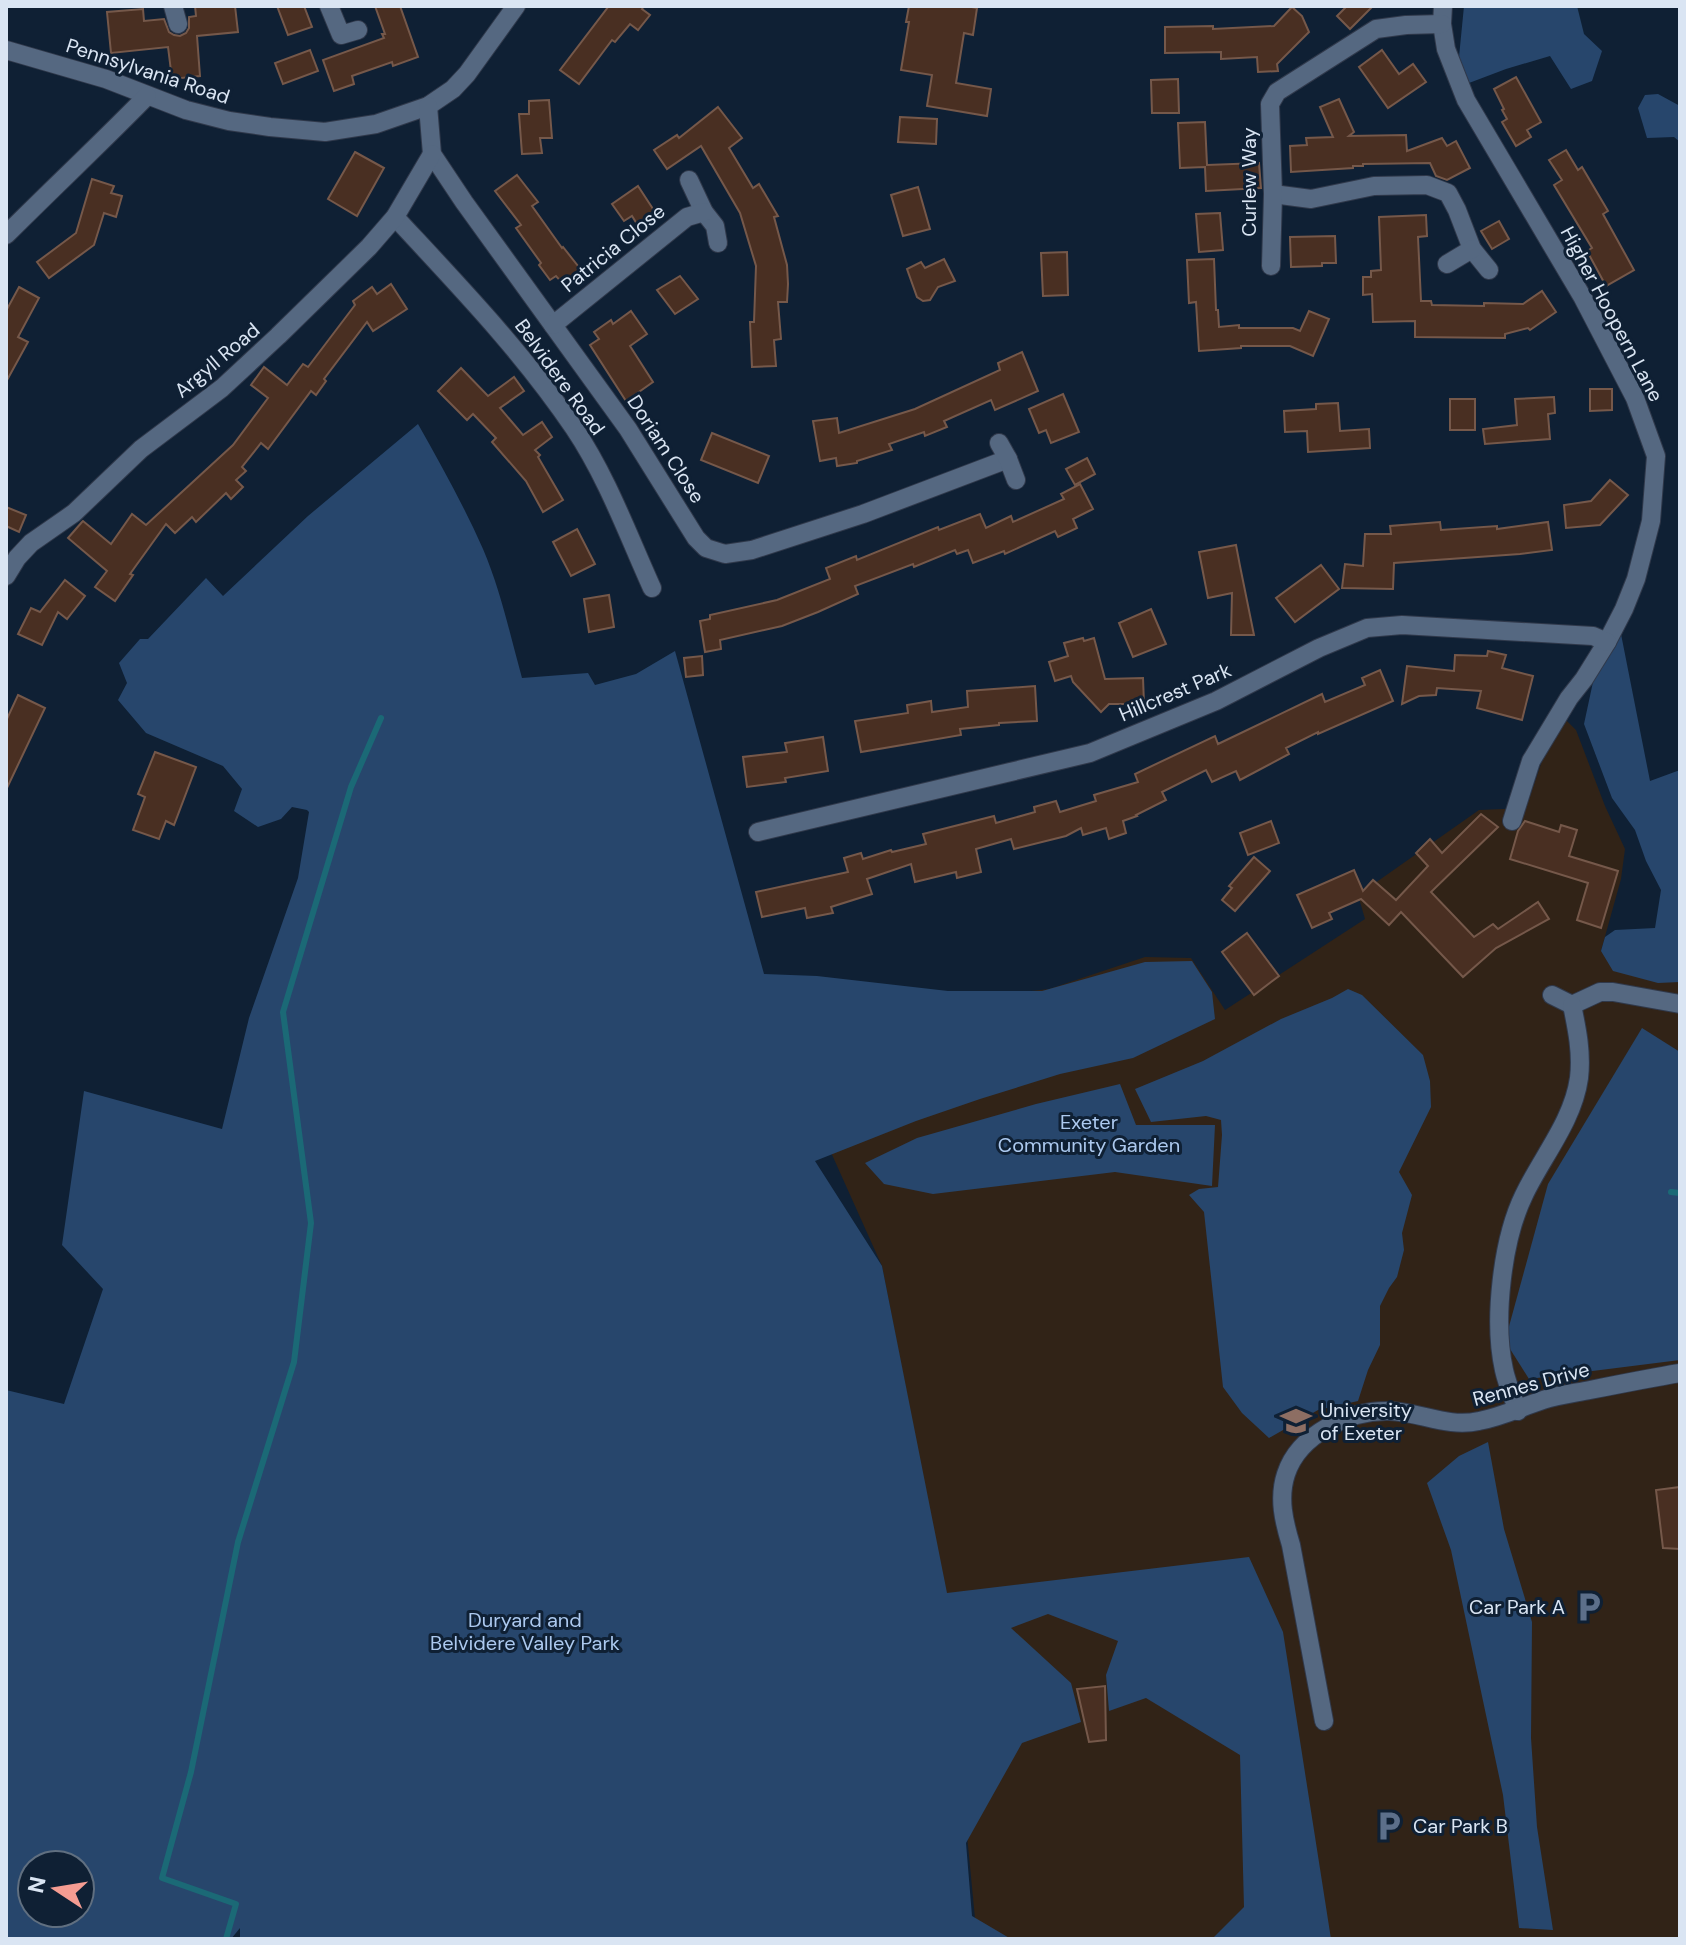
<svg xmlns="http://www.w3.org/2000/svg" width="1686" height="1945" font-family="'DM Sans',sans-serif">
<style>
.education{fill:#312317}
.green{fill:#27466c;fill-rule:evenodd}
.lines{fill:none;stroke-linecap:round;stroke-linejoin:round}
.stream{stroke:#1b6976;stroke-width:6}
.building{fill:#492f22;stroke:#75584a;stroke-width:2}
.street-casing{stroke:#30394b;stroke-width:20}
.street{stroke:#556881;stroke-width:18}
.labels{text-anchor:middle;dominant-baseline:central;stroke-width:6;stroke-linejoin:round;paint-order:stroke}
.street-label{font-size:20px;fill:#dae5f3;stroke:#0f2034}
.park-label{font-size:20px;fill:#acc9ef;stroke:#0f2034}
.poi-label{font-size:20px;fill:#dae5f3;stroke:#0f2034;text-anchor:start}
</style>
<rect width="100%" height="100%" fill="#0f2034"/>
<polygon class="education" points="1566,720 1576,730 1605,806 1625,849 1621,879 1601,951 1680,959 1680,1939 977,1939 942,1576 882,1266 789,1059 949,1000 1049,989 1145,957 1191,958 1225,1010 1365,919 1358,895 1479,810 1526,808 1546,749"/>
<g class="green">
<polygon points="1464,6 1577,6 1584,34 1602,51 1592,81 1571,89 1550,56 1506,69 1469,83 1459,57"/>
<polygon points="1658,94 1680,106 1680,142 1674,137 1647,138 1638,108 1645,95"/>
<path d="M418 424C441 465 464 506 483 549 501 591 510 635 522 678L588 673 595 685 636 674 675 651 764 974 817 976 948 991H1042L1145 962 1192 961 1212 992 1215 1019 1133 1058 1060 1074 980 1099 916 1121 815 1161 882 1266 947 1593 1249 1557 1283 1632 1331 1939H1212L1244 1907 1240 1755 1146 1698 1109 1711 1106 1675 1118 1641 1048 1614 1011 1628 1071 1683 1081 1722 1022 1743 966 1843 972 1916 1011 1939H240V1928L231 1939H6V1390L64 1404 103 1289 62 1245 84 1091 222 1129 249 1018 298 878 309 812 307 810 292 807 281 819 258 827 234 811 242 789 223 766 146 733 118 700 127 683 119 663 140 639H148L206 578 223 596 308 516ZM32 1865H80V1913H32Z"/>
<polygon points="1621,634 1650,781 1680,770 1680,982 1658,983 1613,971 1601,951 1605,937 1615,930 1655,928 1661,890 1646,861 1635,830 1612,798 1584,724 1593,682"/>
<polygon points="1348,989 1362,995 1423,1055 1430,1081 1431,1107 1399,1172 1412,1195 1402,1233 1404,1250 1397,1277 1389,1288 1380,1306 1380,1345 1368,1370 1358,1401 1318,1410 1269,1438 1242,1413 1223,1387 1204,1212 1189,1195 1199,1189 1218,1187 1222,1135 1221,1120 1206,1116 1151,1122 1135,1089 1203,1061 1281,1019 1332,998"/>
<polygon points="1642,1028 1680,1052 1680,1360 1529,1379 1505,1341 1548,1184"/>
<polygon points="1120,1084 1136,1125 1215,1125 1212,1186 1115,1172 933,1194 884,1184 865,1163 917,1138 1036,1104"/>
<polygon points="1488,1442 1504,1529 1532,1622 1531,1738 1537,1827 1553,1930 1519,1928 1503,1795 1451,1550 1427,1483 1459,1456"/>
</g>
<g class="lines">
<g class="stream">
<polyline points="1671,1192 1680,1193"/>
<polyline points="226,1939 236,1904 162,1878 191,1772 238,1542 294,1362 311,1223 283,1012 351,787 381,718"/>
</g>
</g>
<g class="building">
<polygon points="195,6 235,6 238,32 197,36 200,76 172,79 168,47 111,53 107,12 143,9 144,21 164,19 169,32 174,35 180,36 186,33 189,28 189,17 196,16"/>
<polygon points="277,6 304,6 312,27 288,35"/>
<polygon points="375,6 400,6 418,57 393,66 392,62 352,76 354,84 334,91 323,60 384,38 382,34 385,34"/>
<polygon points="607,6 644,6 642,9 650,15 638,30 630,24 615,42 612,40 579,84 560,70 608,7"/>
<polygon points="909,6 966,6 977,8 973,35 964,33 956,83 991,89 987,116 927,106 932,75 901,70 909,22 906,22"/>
<polygon points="1347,6 1373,6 1350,29 1337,16"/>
<polygon points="1292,7 1302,16 1309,32 1277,64 1278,71 1258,72 1257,57 1221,59 1221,52 1165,53 1165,27 1213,26 1213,29 1274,26"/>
<polygon points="310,50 318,71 283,84 275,63"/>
<polygon points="1382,50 1399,74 1413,64 1426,82 1388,108 1359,67"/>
<polygon points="1516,77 1541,122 1527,130 1531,137 1516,146 1502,122 1507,119 1502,110 1504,109 1494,89"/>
<polygon points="1178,79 1179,113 1152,113 1151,80"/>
<polygon points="1339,99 1354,132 1349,136 1406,135 1407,151 1442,138 1447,146 1456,141 1470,168 1447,180 1436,176 1430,163 1363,164 1363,166 1353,166 1353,168 1291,172 1290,146 1307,145 1306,138 1333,137 1320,107"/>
<polygon points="549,100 552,138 540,138 542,153 522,154 519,114 529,114 529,101"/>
<polygon points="718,107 742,138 729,148 753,188 759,184 778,216 774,217 787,265 788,284 787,302 778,302 781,339 774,340 776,366 752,367 750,322 754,322 756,266 740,213 701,146 667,169 654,150 677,135 679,138"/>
<polygon points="900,117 937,119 936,144 898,142"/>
<polygon points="1205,122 1207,165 1259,163 1261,188 1206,191 1205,167 1180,168 1178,123"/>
<polygon points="1566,150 1578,170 1582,167 1608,211 1603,214 1634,270 1606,286 1587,251 1592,248 1554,185 1562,180 1549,160"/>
<polygon points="355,152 384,168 357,216 328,199"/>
<polygon points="517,175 538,202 532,206 562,248 563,247 582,271 564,285 556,276 550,280 539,265 541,263 516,228 521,225 495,191"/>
<polygon points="92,179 114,186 111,193 122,196 116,217 104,213 94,245 49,278 37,262 76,233"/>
<polygon points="638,186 655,212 637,224 632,216 624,221 612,204"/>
<polygon points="918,187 930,229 903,236 891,195"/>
<polygon points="1220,213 1223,250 1199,252 1196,214"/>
<polygon points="1426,215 1427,236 1418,237 1421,301 1431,301 1432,305 1484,306 1484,303 1523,304 1542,291 1556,312 1530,330 1528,328 1505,334 1505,338 1415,337 1415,321 1373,322 1372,294 1363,295 1363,277 1371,277 1371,271 1381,270 1379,217"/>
<polygon points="1499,221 1509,239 1492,249 1481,231"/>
<polygon points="1335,236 1336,263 1322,263 1322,266 1291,267 1290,237"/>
<polygon points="1067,252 1068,295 1043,296 1041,253"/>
<polygon points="944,259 955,281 938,287 930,300 923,301 917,297 907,269 921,262 925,268"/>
<polygon points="1214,259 1216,310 1218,310 1219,327 1239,325 1239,328 1293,328 1300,331 1309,311 1329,319 1313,356 1290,346 1241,346 1241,348 1199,351 1196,302 1189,303 1187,260"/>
<polygon points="680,276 698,299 675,314 657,290"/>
<polygon points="391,284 407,309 373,331 367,322 324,379 326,381 316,395 311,391 268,449 261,443 242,467 246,471 236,480 243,487 231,499 226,493 196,522 192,517 175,533 166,524 130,574 133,575 115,601 95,587 107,571 68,538 82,522 83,521 111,544 132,514 146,525 233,445 268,398 251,385 264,367 287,385 303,364 308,367 355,305 353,301 372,287 377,294"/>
<polygon points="19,287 39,298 18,337 28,342 6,382 6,311"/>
<polygon points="631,311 647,334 630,346 653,382 626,401 590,345 599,339 594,332 611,320 613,324"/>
<polygon points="1022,352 1038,391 995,410 991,400 944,421 947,427 925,436 924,432 889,444 892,450 857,461 857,463 837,466 836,458 820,461 813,421 837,418 839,433 915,409 1000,370 998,363"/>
<polygon points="461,368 488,396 514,377 524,391 500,408 523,435 542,422 552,437 535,450 540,455 538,457 563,500 543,512 526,481 492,442 496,438 473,414 467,420 438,391"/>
<polygon points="1590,389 1612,389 1612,410 1590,411"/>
<polygon points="1063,394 1079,432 1051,443 1046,430 1039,433 1029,409"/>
<polygon points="1554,397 1555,413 1548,414 1550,439 1485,444 1483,429 1517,425 1515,399"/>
<rect x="1450" y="399" width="25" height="31"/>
<polygon points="1338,403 1340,431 1369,429 1370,448 1308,452 1307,431 1285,432 1284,411 1316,409 1316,404"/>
<polygon points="712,433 769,456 758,483 701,460"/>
<polygon points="1087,458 1095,474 1075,485 1066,469"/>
<polygon points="1610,480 1628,495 1600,525 1566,528 1564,505 1591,501"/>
<polygon points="1080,484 1093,509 1073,519 1077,528 1058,537 1055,531 1005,554 1004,551 973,563 968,550 957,554 955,550 914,567 913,564 855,586 858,594 818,612 782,626 720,640 721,649 705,652 700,621 710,619 710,615 777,600 830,579 826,568 856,556 857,560 938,527 939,530 980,514 986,528 1011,516 1013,522 1064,499 1061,494"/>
<polygon points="6,507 26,515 19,532 6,526"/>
<polygon points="1440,522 1441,530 1497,526 1497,529 1548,522 1552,550 1520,554 1394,563 1393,589 1342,588 1345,564 1363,566 1365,534 1391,534 1390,526"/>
<polygon points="577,529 595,564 571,576 553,542"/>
<polygon points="1236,545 1240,566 1254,635 1231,635 1232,593 1208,598 1199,552"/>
<polygon points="1321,565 1339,589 1295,622 1276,598"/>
<polygon points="65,580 85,596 67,619 58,612 42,645 18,634 31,608 40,612"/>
<polygon points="609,595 614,627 589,632 584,599"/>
<polygon points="1151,609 1166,644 1133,657 1119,623"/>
<polygon points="1083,638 1084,641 1094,638 1105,679 1143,678 1144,704 1109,704 1101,712 1073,682 1071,676 1055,681 1049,662 1068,656 1064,643"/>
<polygon points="1488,651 1506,655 1502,668 1533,676 1522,720 1477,708 1481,691 1437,688 1436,695 1419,696 1402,704 1407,666 1454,671 1455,655 1487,656"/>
<polygon points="702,656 703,675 686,677 684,658"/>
<polygon points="1380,670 1393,701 1318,734 1318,732 1286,748 1289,754 1240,780 1236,771 1212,782 1206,770 1162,792 1166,800 1136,815 1137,816 1123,821 1126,833 1109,839 1106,828 1083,835 1081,828 1066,836 1014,849 1011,839 976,849 981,872 957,878 956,872 915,882 911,864 867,879 872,894 831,907 833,913 807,918 805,908 762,917 756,892 848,872 844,858 861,853 863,859 891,850 892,852 926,844 923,834 994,816 996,823 1035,812 1034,807 1056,801 1060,812 1096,801 1094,795 1138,782 1135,774 1215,736 1218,744 1322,694 1325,702 1365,685 1362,678"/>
<polygon points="1035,686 1037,721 999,723 999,725 960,729 961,735 861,752 855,721 908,713 907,705 931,701 932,712 968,707 967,691"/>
<polygon points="18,695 45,708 6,790 6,721"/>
<polygon points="823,737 828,771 785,778 786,782 747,787 743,757 787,752 785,743"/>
<polygon points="155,752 196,767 174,825 166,821 159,839 133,830 145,797 138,794"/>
<polygon points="1481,814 1498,827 1431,892 1474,937 1493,924 1498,929 1538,902 1549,919 1496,948 1463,977 1401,912 1389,925 1361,899 1329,913 1332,919 1312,928 1297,895 1354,870 1363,891 1373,880 1396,900 1428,866 1416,853 1430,839 1442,853"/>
<polygon points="1271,821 1279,843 1248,855 1240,833"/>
<polygon points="1525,821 1559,832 1561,825 1577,830 1569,856 1618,871 1601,928 1577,920 1588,883 1510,859 1518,831"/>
<polygon points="1254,857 1270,871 1235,911 1222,900 1232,888 1229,886"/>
<polygon points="1247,933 1279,976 1254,995 1222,952"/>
<polygon points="1680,1487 1680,1549 1663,1548 1656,1490"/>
<polygon points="1105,1686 1106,1740 1089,1742 1077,1689"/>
</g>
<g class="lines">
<defs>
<g id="street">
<polyline points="173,6 178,24"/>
<polyline points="329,6 341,35 358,30"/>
<polyline points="1443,6 1442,24 1446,49 1466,100 1583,298 1635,398 1656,456 1651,521 1636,579 1624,609 1607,642 1584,679 1569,698 1531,761 1512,821"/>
<polyline points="6,50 106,79 186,110 229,121 270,127 325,132 376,124 428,106 453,89 467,74 516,6"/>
<polyline points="428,106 432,154 464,202 628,429 696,538 706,548 725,554 752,550 863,514 1008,459"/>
<polyline points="689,180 704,212 715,226 718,243"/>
<polyline points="1273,194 1311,199 1374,186 1427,185 1448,193 1457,210 1472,249 1489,270"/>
<path d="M395 217C458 285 522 351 574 428 607 477 628 535 652 588"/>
<path d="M6 235C53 188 101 143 147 96"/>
<polyline points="1447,264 1472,249"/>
<polyline points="1271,266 1273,194 1270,104 1277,92 1376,29 1406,25 1442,24"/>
<polyline points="553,325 687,217 704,212"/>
<polyline points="999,443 1008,459 1016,480"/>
<polyline points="6,576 17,558 31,543 74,513 141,449 222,388 278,336 369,247 395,217 432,154"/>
<polyline points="758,832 1090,753 1216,701 1319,648 1367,628 1402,625 1593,636 1607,642"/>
<polyline points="1552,995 1572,1005 1600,992 1613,992 1680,1004"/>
<path d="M1518 1411C1513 1397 1507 1384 1504 1370 1493 1321 1502 1240 1524 1195 1542 1157 1573 1121 1579 1078 1582 1053 1577 1029 1572 1005"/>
<path d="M1324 1721 1291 1545C1284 1522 1278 1498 1286 1474 1299 1434 1350 1410 1389 1411 1421 1412 1447 1428 1479 1421 1502 1417 1521 1407 1543 1400 1558 1395 1575 1393 1590 1390 1620 1384 1650 1378 1680 1373"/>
</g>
</defs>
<use href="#street" class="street-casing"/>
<use href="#street" class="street"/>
</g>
<defs>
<symbol id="university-bare" viewBox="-9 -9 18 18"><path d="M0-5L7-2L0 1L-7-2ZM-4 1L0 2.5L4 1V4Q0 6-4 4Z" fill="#8d6e63" stroke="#0f2034" stroke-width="2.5" paint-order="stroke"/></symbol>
<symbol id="parking-bare" viewBox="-9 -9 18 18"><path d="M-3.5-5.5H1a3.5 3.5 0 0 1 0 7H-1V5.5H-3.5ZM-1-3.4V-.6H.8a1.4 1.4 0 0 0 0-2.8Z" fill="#5c6f8a" stroke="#0f2034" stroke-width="2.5" paint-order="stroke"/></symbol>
</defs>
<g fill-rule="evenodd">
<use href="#university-bare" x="1274" y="1399" width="44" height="44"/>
<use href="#parking-bare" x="1567" y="1585" width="44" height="44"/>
<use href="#parking-bare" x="1367" y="1804" width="44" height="44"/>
</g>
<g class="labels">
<g class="street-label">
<text transform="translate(148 71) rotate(18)">Pennsylvania Road</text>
<text transform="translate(1249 182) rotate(-90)">Curlew Way</text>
<text transform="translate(613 248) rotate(-39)">Patricia Close</text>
<text transform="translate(1612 314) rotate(62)">Higher Hoopern Lane</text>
<text transform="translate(217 360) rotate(-40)">Argyll Road</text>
<text transform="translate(560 377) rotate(54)">Belvidere Road</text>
<text transform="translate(666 449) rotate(57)">Doriam Close</text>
<text transform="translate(1175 692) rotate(-23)">Hillcrest Park</text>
<text transform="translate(1531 1384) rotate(-15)">Rennes Drive</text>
</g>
<g class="park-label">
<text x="1089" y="1122">Exeter<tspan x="1089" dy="23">Community Garden</tspan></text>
<text x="525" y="1620">Duryard and<tspan x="525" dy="23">Belvidere Valley Park</tspan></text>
</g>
<g class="poi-label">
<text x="1320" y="1410">University<tspan x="1320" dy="23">of Exeter</tspan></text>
<text x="1565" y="1607" text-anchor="end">Car Park A</text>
<text x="1413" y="1826">Car Park B</text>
</g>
</g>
<rect width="1686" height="1945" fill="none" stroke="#dae5f3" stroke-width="16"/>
<g transform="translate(56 1889) rotate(282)"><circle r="38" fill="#0f2034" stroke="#606f80" stroke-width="2"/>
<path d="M0-6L14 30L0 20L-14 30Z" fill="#f59c92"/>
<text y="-12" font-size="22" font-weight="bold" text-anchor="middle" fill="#dae5f3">N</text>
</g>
</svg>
